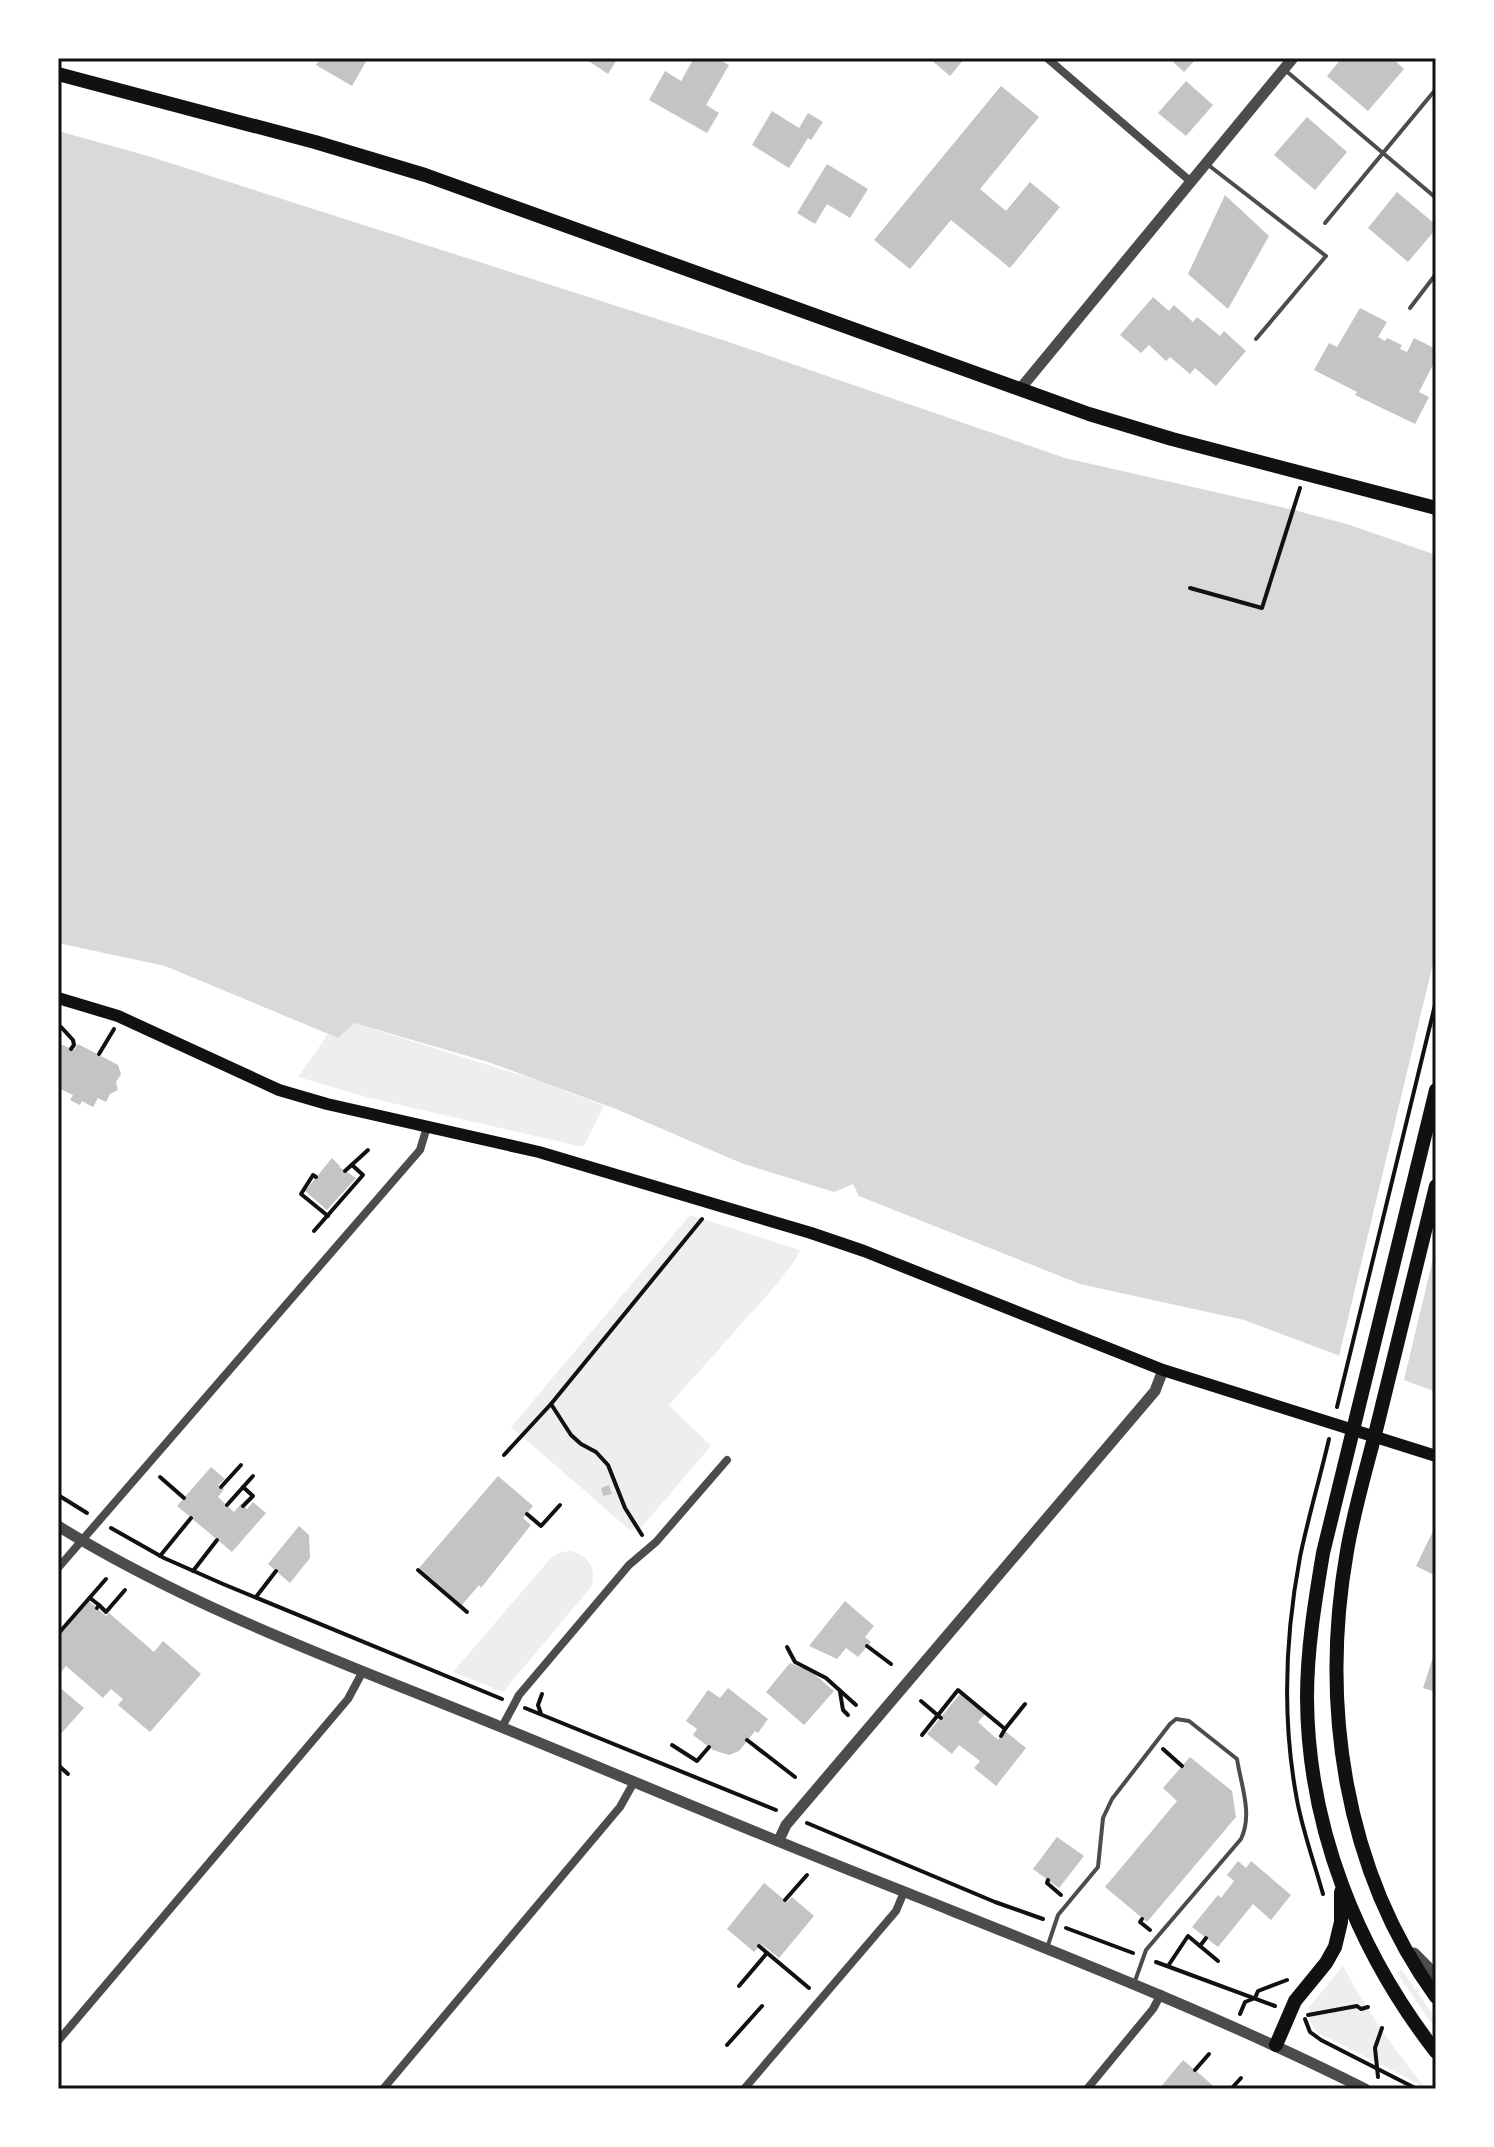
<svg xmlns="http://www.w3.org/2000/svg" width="1494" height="2147" font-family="Cabin,sans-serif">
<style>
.green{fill:#eee}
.water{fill:#d9d9d9}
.pier{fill:#fff}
.building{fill:#c4c4c4}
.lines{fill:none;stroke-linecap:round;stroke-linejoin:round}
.path{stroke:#111;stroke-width:4}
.service{stroke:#4c4c4c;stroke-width:4}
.minor{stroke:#4c4c4c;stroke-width:8}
.tertiary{stroke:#4c4c4c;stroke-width:11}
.secondary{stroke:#111;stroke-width:12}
.primary{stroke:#111;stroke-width:14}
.neatline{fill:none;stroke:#111;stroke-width:3}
</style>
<rect width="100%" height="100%" fill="#fff"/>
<g class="green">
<polygon points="353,1023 540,1081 604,1106 583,1147 370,1098 298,1077 328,1034 338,1038"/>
<polygon points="690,1215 800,1250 795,1260 777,1284 669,1405 711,1446 642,1527 630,1530 511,1427"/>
<path d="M570 1551C589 1555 597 1569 591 1587L503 1692 453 1672 550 1559 559 1553Z"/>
<path d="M1343 1966C1366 2009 1393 2049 1425 2087L1318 2033 1309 2020V2007Z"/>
<polygon points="1402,1970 1436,2019 1436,2030 1397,1973"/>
</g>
<polygon class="water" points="58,131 148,156 726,341 1065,458 1294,510 1350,525 1436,555 1436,1392 1244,1320 1080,1284 859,1196 853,1184 834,1192 741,1163 616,1109 488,1062 354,1023 338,1038 165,966 58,943"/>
<polygon class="pier" points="1436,951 1436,1246 1403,1384 1338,1360"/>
<g class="building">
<polygon points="321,58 368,58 352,86 316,65"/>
<polygon points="584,58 618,58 608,74"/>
<polygon points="694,58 716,58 729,65 706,105 719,113 707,133 649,100 665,71 681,81"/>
<polygon points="929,58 965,58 950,76"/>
<polygon points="1176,58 1197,58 1184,72 1173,62"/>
<polygon points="1342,58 1392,58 1404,69 1368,111 1327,76"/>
<polygon points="1186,81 1213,105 1186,136 1158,113"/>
<polygon points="1001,86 1039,117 980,189 1006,211 1030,182 1060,207 1010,268 951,220 910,269 874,240"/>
<polygon points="772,111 799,128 808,113 823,122 811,140 808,138 789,168 752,145"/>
<polygon points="1307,117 1347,152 1315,190 1274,155"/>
<polygon points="827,164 868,189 850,218 827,204 815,224 797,213"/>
<polygon points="1397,192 1436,225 1436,229 1408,262 1368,228"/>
<polygon points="1225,195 1269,236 1228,309 1188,274"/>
<polygon points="1153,297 1169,311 1174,305 1193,322 1197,317 1220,336 1224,331 1246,351 1216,386 1195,368 1190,374 1170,357 1166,361 1149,345 1141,353 1120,335"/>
<polygon points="1360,308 1387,322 1378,337 1385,341 1387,338 1402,345 1400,349 1407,352 1414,338 1436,349 1436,359 1419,392 1429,397 1415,424 1355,395 1357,392 1314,370 1329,343 1337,347"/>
<polygon points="58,1043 74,1050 78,1044 118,1065 121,1074 116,1082 118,1090 110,1094 106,1102 98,1098 93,1107 82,1101 80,1105 70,1100 73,1095 58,1088"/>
<polygon points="332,1158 340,1166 339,1167 356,1178 327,1210 305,1191"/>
<polygon points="211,1467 225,1479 218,1485 224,1489 218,1497 234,1512 241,1504 247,1509 253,1502 266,1513 232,1552 177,1506"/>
<polygon points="498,1476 533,1506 523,1518 531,1525 481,1588 479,1585 462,1605 419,1568"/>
<polygon points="609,1485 612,1494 603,1496 601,1488"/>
<polygon points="1436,1525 1436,1576 1416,1566"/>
<polygon points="299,1526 309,1535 310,1558 290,1583 268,1564"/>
<polygon points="89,1601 106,1616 109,1613 154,1652 163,1641 201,1674 150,1732 118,1705 123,1699 111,1689 103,1698 66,1666 58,1676 58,1637"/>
<polygon points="845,1601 874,1626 865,1637 871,1642 858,1657 846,1648 837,1659 809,1646"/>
<polygon points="1436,1648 1436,1692 1423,1688"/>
<polygon points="790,1663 813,1673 834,1691 804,1725 766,1692"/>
<polygon points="58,1686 84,1708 58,1737"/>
<polygon points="728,1688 768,1719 758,1733 755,1731 739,1751 729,1755 713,1750 693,1735 697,1729 686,1721 708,1690 720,1698"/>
<polygon points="960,1694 985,1714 978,1722 998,1740 1005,1731 1026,1748 996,1786 974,1768 980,1761 959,1745 952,1754 927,1734"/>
<polygon points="1190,1757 1232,1791 1236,1817 1147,1922 1105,1887 1177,1801 1163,1788"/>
<polygon points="1057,1837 1084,1856 1059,1888 1033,1869"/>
<polygon points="1238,1861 1246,1868 1251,1861 1291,1895 1271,1920 1253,1904 1218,1947 1192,1927 1218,1895 1221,1898 1234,1881 1227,1875"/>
<polygon points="764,1883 787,1902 792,1897 814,1916 779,1958 761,1944 754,1952 727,1929"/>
<polygon points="1183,2060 1195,2070 1217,2089 1159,2089"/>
</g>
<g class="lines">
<g class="path">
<polyline points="1190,588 1262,608 1300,488"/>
<polyline points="61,1027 73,1040 74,1045 71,1049"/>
<polyline points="99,1054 114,1029"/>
<polyline points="345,1171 368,1150"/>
<polyline points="316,1177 313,1175 301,1194 328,1216"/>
<polyline points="314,1231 363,1175 352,1165"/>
<polyline points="1337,1407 1436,1001"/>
<polyline points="504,1455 551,1404"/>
<polyline points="160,1477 184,1498"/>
<polyline points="221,1487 241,1465"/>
<polyline points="243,1487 253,1496 243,1506"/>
<polyline points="58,1495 87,1513"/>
<polyline points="227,1505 253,1476"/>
<polyline points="527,1514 541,1526 560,1505"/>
<polyline points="111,1528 164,1558 223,1584 502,1699"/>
<polyline points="642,1535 625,1508 608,1465 596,1452 581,1444 571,1435 551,1404 702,1219"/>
<polyline points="160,1556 191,1518"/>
<polyline points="418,1570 467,1612"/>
<polyline points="193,1571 217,1540"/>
<polyline points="256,1597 276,1571"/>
<polyline points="90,1598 99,1605 97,1608"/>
<polyline points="99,1605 106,1612 125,1590"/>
<polyline points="58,1634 106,1579"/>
<polyline points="867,1646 891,1664"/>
<polyline points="787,1647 795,1662 826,1678 856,1705"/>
<polyline points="840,1692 843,1710 848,1715"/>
<polyline points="921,1701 941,1718"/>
<polyline points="525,1708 776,1810"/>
<polyline points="541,1714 538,1705 542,1694"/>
<polyline points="1005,1729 1025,1704"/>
<polyline points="922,1735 958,1690 1005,1729 1001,1736"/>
<polyline points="747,1740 795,1777"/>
<polyline points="672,1745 697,1761 709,1747"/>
<polyline points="1163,1749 1182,1766"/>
<polyline points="58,1765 68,1774"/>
<polyline points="807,1823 995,1902 1043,1919"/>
<polyline points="1048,1880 1047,1883 1061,1895"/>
<path d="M1323 1894C1314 1862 1303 1832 1297 1800 1282 1720 1285 1637 1300 1557 1308 1518 1320 1478 1329 1439"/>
<polyline points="785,1900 807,1875"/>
<polyline points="1142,1919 1140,1922 1150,1930"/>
<polyline points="1066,1928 1133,1953"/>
<polyline points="759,1946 809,1988"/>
<polyline points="1200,1946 1218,1961"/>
<polyline points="1156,1962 1275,2006"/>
<polyline points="1168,1966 1188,1936 1200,1946 1206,1938"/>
<polyline points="739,1986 767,1953"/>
<polyline points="1240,2014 1245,2002 1255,1998 1258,1991 1287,1980"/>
<polyline points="1308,2015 1357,2006 1361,2009 1368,2007"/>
<polyline points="1305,2019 1310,2032 1321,2040 1417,2089"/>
<polyline points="727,2045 762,2006"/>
<polyline points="1195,2070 1209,2054"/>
<polyline points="1378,2077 1375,2048 1382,2028"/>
<polyline points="1231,2089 1241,2078"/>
</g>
<g class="service">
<polyline points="1285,70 1436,198"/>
<polyline points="1207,164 1326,256 1256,339"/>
<polyline points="1325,223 1436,89"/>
<polyline points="1410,308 1436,274"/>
<path d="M1048 1945 1058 1915 1098 1867 1103 1818 1112 1799 1170 1724 1176 1719 1189 1721 1237 1759C1241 1785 1253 1814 1241 1839L1146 1950 1135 1981"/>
</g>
<g class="minor">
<polyline points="1047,58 1190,181"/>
<polyline points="58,1568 420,1150 427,1127"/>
<polyline points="502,1727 519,1695 629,1565 656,1542 727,1460"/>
<polyline points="58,2041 348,1699 363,1671"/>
<polyline points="383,2089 620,1807 634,1782"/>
<polyline points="744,2089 896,1911 904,1892"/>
<polyline points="1087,2089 1153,2009 1161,1994"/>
</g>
<g class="tertiary">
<polyline points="1020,389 1293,58"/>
<path d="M58 1526C196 1611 352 1666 501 1727 636 1782 769 1839 905 1892 1060 1954 1215 2014 1365 2089"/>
<polyline points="779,1840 786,1825 1155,1391 1163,1370"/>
<polyline points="1414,1953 1436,1975"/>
</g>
<polyline class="secondary" points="58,998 118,1016 279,1090 327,1104 539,1152 811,1233 864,1251 1163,1370 1436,1456"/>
<g class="primary">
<polyline points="58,74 315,142 425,175 1089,414 1172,439 1436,508"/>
<path d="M1436 1090 1323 1553C1315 1601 1307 1649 1307 1698 1308 1828 1357 1950 1436 2052"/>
<path d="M1436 1186C1418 1260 1400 1335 1381 1410 1370 1457 1355 1504 1347 1551 1320 1704 1344 1870 1436 1997"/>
<polyline points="1276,2045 1295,2001 1326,1963 1335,1947 1341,1922 1341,1892"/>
</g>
</g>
<rect width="1494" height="2147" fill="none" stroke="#ffffff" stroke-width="120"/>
<rect x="60" y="60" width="1374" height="2027" class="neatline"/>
</svg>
